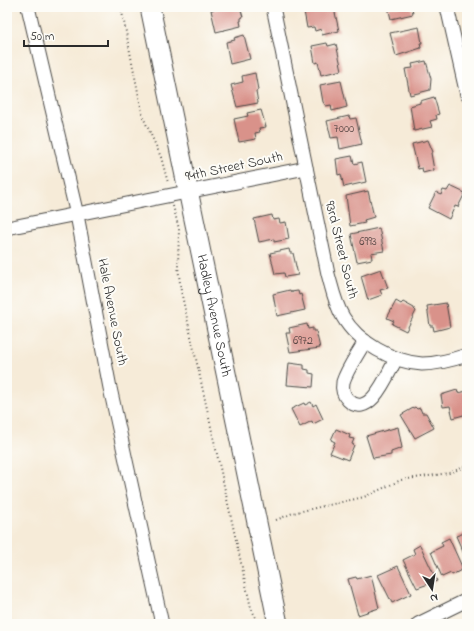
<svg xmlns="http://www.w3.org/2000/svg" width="474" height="631" font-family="'Indie Flower',sans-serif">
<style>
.building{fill:#d9928a}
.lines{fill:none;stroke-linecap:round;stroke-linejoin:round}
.street-casing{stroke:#494845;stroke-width:15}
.secondary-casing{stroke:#494845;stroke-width:21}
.path{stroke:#494845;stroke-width:2;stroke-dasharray:1 3;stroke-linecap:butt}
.street{stroke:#fff;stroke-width:13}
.secondary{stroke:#fff;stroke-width:19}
.labels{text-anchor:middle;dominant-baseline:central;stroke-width:4;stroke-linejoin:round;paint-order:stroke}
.number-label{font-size:12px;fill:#564543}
.street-label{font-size:14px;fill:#2b2b2b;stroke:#fdfcf7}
</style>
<rect width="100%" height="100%" fill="#fdfcf7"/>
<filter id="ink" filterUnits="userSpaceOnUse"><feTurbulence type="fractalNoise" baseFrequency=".025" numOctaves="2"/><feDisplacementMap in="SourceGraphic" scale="8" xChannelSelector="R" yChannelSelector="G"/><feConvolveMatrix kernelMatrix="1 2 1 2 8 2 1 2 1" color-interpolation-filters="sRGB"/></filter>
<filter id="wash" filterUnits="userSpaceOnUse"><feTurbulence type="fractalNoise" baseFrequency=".012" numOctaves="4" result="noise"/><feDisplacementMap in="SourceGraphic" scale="16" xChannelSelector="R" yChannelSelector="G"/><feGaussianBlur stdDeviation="0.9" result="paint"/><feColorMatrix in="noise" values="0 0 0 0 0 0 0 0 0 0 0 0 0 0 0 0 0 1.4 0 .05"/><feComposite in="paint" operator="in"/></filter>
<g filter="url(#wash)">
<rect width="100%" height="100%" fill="#f6ebd8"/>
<g id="blocks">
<g class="building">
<polygon points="226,7 240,7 243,17 241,18 241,21 240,21 241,26 216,32 211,10"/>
<polygon points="319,7 320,11 334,8 339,31 322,35 321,29 315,31 314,27 307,28 304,11"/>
<polygon points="388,7 412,7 413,14 391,19"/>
<polygon points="419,27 422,43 420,43 421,48 396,56 390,33"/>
<polygon points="244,35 250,59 230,64 226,42 235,40 234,38"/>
<polygon points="327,43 328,46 336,44 342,70 321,75 318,62 315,63 312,46"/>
<polygon points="426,61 431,79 430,90 410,95 405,69 413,68 412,64"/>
<polygon points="255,73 258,90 256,91 258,103 237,107 231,85 243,82 242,76"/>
<polygon points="341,81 347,107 332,111 331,105 326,106 323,102 320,85"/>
<polygon points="434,97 439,114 436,115 437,119 430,121 432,127 414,131 410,106 420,103 420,101"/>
<polygon points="261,110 266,127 259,128 260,132 255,133 256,139 239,142 234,119 248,116 247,113"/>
<polygon points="349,116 350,119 356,118 362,144 340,149 338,137 331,138 327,121"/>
<polygon points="428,140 433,152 431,153 434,170 423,173 422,168 418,169 412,144"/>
<polygon points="352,156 354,164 362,162 366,182 344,187 341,174 338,175 336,159"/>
<polygon points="450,186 465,193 458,207 455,206 449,219 428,208 436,192 441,195 443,190 447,191"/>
<polygon points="368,191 374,217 364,220 365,223 350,226 346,196"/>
<polygon points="272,215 273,220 279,219 280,223 286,222 289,239 274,242 274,239 259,242 254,219"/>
<polygon points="379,228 384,251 371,253 372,259 357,262 351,234"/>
<polygon points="289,249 290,253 293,253 298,275 285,277 284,273 275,274 270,253"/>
<polygon points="381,269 388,288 380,290 382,295 368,300 361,276"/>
<polygon points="290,290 291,292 298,291 299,295 301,294 305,310 277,316 273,294"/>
<polygon points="396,301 401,304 403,302 414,308 414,309 416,311 406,331 392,324 394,321 387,318"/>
<polygon points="446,303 450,327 434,331 433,326 430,326 427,306"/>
<polygon points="307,324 308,329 313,328 313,331 316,331 320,348 290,352 286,333 290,333 289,328"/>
<polygon points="289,363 304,365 304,369 309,370 309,373 314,374 313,387 287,385"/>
<polygon points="457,390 458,393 467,391 467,414 453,418 450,406 443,407 441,395"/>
<polygon points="311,402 313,406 316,404 323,419 313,424 312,421 300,427 291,409 304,403 305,405"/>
<polygon points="415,407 417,409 420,408 422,413 426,413 434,428 415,438 401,415"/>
<polygon points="398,427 402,448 391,452 391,455 373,458 366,436"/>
<polygon points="336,429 350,435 349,438 354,439 352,444 354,445 348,460 330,453 335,442 331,440"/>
<polygon points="467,532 467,561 456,536"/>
<polygon points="449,538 463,569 452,575 451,573 442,577 431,552 443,546 441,542"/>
<polygon points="420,545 437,581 417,588 403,560 415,554 413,549"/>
<polygon points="398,566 411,594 392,603 378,575"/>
<polygon points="371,575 379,608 358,615 348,579 356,577 357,579"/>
</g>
</g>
</g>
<g filter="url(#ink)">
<use href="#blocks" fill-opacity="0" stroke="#494845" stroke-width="1"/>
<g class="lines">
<defs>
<g id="street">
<polyline points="28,7 77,215 110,388 162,624"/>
<path d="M273 7 328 274C332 288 335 304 343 317 358 343 393 362 422 364 438 364 452 360 467 355"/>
<polyline points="447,7 467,95"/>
<polyline points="7,228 306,168"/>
<path d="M365 341C358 354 347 369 343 382 342 388 343 395 348 400 370 421 388 373 396 359"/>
<polyline points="418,624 467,600"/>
</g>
<g id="secondary">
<path id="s1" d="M150 7 278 624"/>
</g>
</defs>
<use href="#street" class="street-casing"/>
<use href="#secondary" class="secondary-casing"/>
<g class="path">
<polyline points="121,7 143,117 161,157 168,183"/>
<polyline points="173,206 179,229 178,267 181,291 251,608 259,624"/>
<polyline points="276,520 293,513 364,497 401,480 449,473 467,466"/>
</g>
<use href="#street" class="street"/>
<use href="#secondary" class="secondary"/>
</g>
</g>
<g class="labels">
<g class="number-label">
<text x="344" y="129">7000</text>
<text x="368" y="242">6993</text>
<text x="303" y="341">6972</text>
</g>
<g class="street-label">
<text transform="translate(234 167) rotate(-12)">94th Street South</text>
<text transform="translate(341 250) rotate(76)">93rd Street South</text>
<text transform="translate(112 312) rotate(79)">Hale Avenue South</text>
<text stroke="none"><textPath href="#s1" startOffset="315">Hadley Avenue South</textPath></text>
</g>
</g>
<rect width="474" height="631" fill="none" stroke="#fdfcf7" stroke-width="24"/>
<g transform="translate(432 589) rotate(168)" stroke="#fdfcf7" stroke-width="3" paint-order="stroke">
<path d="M0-3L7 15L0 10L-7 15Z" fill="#2b2b2b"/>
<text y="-6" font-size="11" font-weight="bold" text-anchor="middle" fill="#2b2b2b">N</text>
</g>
<path d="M24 40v6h84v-6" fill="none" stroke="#2b2b2b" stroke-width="2"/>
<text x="30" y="40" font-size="12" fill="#2b2b2b" stroke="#fdfcf7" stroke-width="3" paint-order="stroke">50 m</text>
</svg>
